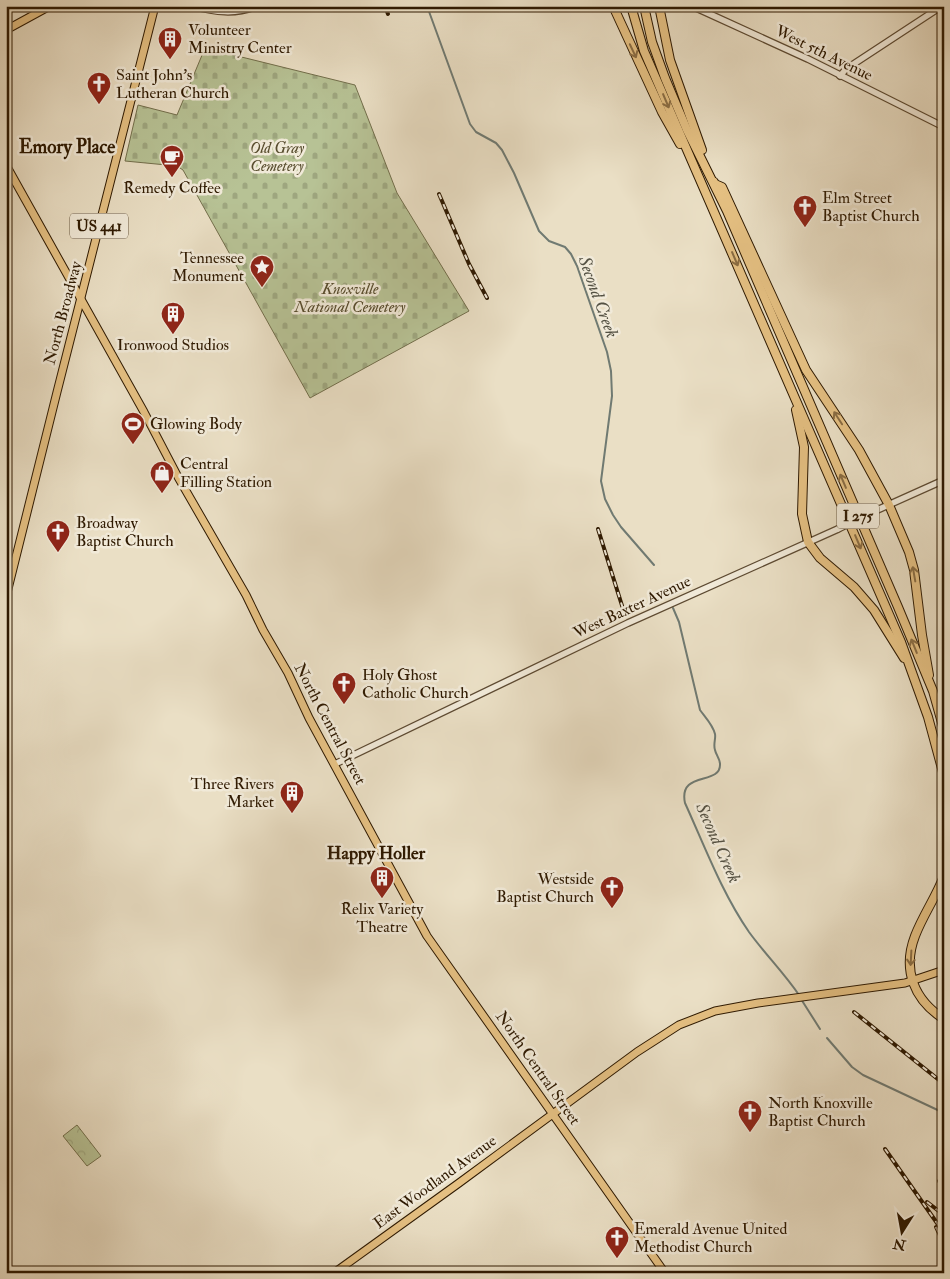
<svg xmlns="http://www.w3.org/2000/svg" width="950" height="1279" font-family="'IM FELL Double Pica',serif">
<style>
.cemetery{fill:url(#cemetery-stones);stroke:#726e4b}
.park{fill:url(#park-crowns);stroke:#726e4b}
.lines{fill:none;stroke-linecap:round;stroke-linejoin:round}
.stream{stroke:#707a72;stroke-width:2}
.minor-casing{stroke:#5d4a32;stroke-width:8}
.major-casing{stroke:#2e1901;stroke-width:9}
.highway-casing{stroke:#2e1901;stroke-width:10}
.minor{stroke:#f1ead9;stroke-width:5.5}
.major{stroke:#e5c082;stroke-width:7}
.highway{stroke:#e5c082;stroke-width:8}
.rail-casing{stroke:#2e1901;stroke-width:4}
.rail{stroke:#f1ead9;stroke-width:2;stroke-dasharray:5.5;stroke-linecap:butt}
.minor-bridge-casing{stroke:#5d4a32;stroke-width:8;stroke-linecap:butt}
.minor-bridge{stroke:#f1ead9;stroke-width:5.5}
.oneway{stroke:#8a6c42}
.labels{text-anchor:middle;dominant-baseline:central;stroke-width:5;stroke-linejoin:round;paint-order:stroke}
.shield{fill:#f1ead9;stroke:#685842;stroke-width:1}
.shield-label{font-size:15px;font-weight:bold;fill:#2e1901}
.poi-label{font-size:16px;fill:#2e1901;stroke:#f1ead9;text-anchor:start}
.street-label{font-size:16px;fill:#2e1901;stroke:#f1ead9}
.park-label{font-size:16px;font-style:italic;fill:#574c2d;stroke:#f1ead9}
.water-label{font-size:18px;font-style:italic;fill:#545143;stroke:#f1ead9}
.neighbourhood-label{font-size:18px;font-weight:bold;fill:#2e1901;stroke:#f1ead9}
.quarter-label{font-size:19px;font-weight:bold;fill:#2e1901;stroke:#f1ead9}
</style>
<defs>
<pattern id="cemetery-stones" width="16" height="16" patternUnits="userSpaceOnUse" patternTransform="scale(1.25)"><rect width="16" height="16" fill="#b7c295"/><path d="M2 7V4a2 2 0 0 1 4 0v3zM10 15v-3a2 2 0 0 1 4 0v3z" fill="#9ea67f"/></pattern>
<pattern id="park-crowns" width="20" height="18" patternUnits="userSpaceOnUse" patternTransform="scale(1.25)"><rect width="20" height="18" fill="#b7c295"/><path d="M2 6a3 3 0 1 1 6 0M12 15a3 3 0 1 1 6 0" fill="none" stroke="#9ea67f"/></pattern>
</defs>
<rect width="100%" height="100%" fill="#eadfc5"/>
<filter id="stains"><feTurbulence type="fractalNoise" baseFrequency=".004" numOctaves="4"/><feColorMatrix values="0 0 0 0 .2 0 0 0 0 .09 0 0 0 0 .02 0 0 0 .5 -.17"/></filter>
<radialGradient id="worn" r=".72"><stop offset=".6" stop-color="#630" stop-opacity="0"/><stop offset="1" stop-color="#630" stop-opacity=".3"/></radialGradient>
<polygon class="cemetery" points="205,48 355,85 397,193 469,311 310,398 183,170 177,166 125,161 138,105 177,115"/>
<polygon class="park" points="77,1125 101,1156 87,1166 63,1136"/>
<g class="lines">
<g class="stream">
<polyline points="427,6 470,124 476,132 496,143 502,150 514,173 539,231 549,241 565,247 571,254 577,266 607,352 611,371 612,396 601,481 605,499 613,515 621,527 654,565"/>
<path d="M673 608 679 622 700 710C705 717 713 725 715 734 716 739 713 744 715 750 716 755 720 759 720 764 721 786 678 770 685 803 705 847 722 893 749 932 765 954 784 973 799 995"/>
<polyline points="801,999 820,1029"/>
<polyline points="827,1038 852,1067 863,1075 944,1113"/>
</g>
<defs>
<g id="minor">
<path d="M192 6C215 12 235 15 257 6"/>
<polyline points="692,6 808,59 944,127"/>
<polyline points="840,76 846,69 942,6"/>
<polyline points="875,511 944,480"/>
<polyline points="335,764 628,623 838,529"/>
</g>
<g id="major">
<polyline points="6,30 50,6"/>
<polyline points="6,165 144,412 178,477 246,595 263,630 288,673 309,718 427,936 665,1273"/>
<polyline points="6,597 57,392 155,6"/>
<polyline points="334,1273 459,1183 637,1052 679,1025 715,1011 758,1003 905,983 944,970"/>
</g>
<g id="highway">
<polyline points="613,6 662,112 680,144"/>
<polyline points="631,6 644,51 901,642 928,717 944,776"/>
<polyline points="644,6 652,42 665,78 687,130 727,211 898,607 933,691 944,730"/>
<polyline points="659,6 670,60 702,150"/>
<polyline points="714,182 715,184 722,187 806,370 859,450 889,505 909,552 914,570 922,635 929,675"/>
<polyline points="796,410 804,447 802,514 808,542 820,558 854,587 874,610 904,658"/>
<path d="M944 876C936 897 923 915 915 936 902 970 914 1000 944 1019"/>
</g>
</defs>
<use href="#minor" class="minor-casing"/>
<use href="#major" class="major-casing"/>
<use href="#highway" class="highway-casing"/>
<use href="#minor" class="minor"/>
<use href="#major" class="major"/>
<use href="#highway" class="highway"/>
<defs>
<g id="rail">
<polyline points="385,6 388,14"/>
<polyline points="439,194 469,264 487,298"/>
<polyline points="598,529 624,612"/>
<polyline points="854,1012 944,1084"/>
<polyline points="885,1149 944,1233"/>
<polyline points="939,1181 944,1188"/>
<polyline points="927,1202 944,1215"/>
<polyline points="936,1227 944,1244"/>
</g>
</defs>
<use href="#rail" class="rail-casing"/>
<use href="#rail" class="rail"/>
<defs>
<polyline id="minor-bridge" points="838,529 875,511"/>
</defs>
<use href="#minor-bridge" class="minor-bridge-casing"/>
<use href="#minor-bridge" class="minor-bridge"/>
</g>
<defs><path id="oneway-shaft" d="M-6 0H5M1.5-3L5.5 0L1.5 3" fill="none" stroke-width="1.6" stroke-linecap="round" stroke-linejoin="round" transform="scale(1.25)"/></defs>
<g class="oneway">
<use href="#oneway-shaft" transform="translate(633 51) rotate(65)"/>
<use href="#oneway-shaft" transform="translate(666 101) rotate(67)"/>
<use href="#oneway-shaft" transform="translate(735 259) rotate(67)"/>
<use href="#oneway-shaft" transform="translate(838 418) rotate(-123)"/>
<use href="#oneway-shaft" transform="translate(843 481) rotate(-113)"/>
<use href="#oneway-shaft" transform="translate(858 542) rotate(67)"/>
<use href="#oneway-shaft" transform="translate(914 574) rotate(-100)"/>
<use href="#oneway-shaft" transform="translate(914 646) rotate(-112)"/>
<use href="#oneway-shaft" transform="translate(911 958) rotate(93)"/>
</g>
<defs>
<symbol id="building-pin" viewBox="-11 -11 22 30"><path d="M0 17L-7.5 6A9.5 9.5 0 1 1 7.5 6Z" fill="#8f2418" stroke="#f1ead9"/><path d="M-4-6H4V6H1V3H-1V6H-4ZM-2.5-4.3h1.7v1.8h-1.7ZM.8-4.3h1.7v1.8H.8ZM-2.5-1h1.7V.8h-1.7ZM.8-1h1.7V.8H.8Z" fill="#fff"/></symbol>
<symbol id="church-pin" viewBox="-11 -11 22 30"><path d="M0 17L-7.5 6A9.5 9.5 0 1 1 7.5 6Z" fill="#8f2418" stroke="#f1ead9"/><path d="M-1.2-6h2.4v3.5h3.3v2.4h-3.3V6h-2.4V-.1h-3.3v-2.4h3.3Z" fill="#fff"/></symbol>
<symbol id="cafe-pin" viewBox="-11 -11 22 30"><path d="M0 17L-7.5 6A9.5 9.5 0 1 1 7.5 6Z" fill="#8f2418" stroke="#f1ead9"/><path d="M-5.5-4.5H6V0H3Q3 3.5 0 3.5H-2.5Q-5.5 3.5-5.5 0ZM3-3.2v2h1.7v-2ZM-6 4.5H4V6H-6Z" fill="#fff"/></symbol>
<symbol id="sight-pin" viewBox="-11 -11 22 30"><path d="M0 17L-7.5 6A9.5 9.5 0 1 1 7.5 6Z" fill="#8f2418" stroke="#f1ead9"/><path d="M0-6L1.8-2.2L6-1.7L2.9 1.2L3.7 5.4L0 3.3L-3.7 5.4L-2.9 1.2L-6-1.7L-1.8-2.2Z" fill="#fff"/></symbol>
<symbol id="stadium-pin" viewBox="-11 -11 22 30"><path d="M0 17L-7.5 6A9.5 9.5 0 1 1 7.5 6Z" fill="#8f2418" stroke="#f1ead9"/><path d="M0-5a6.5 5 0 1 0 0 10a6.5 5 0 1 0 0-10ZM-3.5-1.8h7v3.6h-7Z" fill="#fff"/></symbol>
<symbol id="shop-pin" viewBox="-11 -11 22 30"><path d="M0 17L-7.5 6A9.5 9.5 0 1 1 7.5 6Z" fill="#8f2418" stroke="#f1ead9"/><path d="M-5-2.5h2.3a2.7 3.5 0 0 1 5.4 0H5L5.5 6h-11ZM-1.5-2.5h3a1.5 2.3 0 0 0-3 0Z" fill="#fff"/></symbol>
</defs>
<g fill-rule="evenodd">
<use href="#building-pin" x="156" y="25" width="28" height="38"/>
<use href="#church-pin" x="85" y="70" width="28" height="38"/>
<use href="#cafe-pin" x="158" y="143" width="28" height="38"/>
<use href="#church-pin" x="791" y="193" width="28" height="38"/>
<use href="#sight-pin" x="248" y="253" width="28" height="38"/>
<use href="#building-pin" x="159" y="300" width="28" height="38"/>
<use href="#stadium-pin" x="119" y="410" width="28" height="38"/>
<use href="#shop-pin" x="148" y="459" width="28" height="38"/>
<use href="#church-pin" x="44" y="518" width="28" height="38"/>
<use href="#church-pin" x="330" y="670" width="28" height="38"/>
<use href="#building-pin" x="278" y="779" width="28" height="38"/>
<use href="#building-pin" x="368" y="864" width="28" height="38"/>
<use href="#church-pin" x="598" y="874" width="28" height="38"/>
<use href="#church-pin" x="736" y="1098" width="28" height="38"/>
<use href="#church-pin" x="603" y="1224" width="28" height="38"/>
</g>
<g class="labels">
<g class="shield">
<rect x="70" y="213.5" width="58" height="25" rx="4"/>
<rect x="837" y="503.5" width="42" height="25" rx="4"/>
</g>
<g class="shield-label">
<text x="99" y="226">US 441</text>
<text x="858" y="516">I 275</text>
</g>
<g class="poi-label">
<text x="188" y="30">Volunteer<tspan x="188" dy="18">Ministry Center</tspan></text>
<text x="116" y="75">Saint John's<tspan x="116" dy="18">Lutheran Church</tspan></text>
<text x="172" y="188" text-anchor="middle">Remedy Coffee</text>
<text x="822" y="198">Elm Street<tspan x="822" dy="18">Baptist Church</tspan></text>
<text x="244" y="258" text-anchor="end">Tennessee<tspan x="244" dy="18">Monument</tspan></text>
<text x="173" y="345" text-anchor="middle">Ironwood Studios</text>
<text x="150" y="424">Glowing Body</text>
<text x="180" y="464">Central<tspan x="180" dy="18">Filling Station</tspan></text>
<text x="76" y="523">Broadway<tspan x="76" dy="18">Baptist Church</tspan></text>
<text x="362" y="675">Holy Ghost<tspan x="362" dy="18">Catholic Church</tspan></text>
<text x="274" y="784" text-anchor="end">Three Rivers<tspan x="274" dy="18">Market</tspan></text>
<text x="594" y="879" text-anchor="end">Westside<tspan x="594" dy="18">Baptist Church</tspan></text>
<text x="382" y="909" text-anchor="middle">Relix Variety<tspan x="382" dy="18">Theatre</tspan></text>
<text x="768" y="1103">North Knoxville<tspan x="768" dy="18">Baptist Church</tspan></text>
<text x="634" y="1229">Emerald Avenue United<tspan x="634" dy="18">Methodist Church</tspan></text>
</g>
<g class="street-label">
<text transform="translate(824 53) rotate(26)">West 5th Avenue</text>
<text transform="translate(63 313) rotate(-75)">North Broadway</text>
<text transform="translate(632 607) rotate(-25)">West Baxter Avenue</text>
<text transform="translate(330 724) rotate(62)">North Central Street</text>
<text transform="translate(538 1068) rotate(55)">North Central Street</text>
<text transform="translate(435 1182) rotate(-36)">East Woodland Avenue</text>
</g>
<g class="park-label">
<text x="277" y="148">Old Gray<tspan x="277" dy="18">Cemetery</tspan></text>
<text x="350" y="289">Knoxville<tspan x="350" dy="18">National Cemetery</tspan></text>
</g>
<g class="water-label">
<text transform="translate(598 297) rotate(70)">Second Creek</text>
<text transform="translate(718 843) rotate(66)">Second Creek</text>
</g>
<g class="neighbourhood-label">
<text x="376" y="853">Happy Holler</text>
</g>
<g class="quarter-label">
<text x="67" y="147">Emory Place</text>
</g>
</g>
<rect width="950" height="1279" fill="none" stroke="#eadfc5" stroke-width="25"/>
<rect x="8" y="8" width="935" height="1264" fill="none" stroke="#2e1901" stroke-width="2.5"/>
<rect x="12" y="12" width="925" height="1254" fill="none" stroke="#2e1901"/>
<g transform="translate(902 1232) rotate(191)" stroke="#f1ead9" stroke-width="4" paint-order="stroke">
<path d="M0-4L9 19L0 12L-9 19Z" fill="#2e1901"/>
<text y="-8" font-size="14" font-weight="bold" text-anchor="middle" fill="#2e1901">N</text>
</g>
<rect width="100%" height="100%" filter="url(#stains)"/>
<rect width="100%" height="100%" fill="url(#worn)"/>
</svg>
